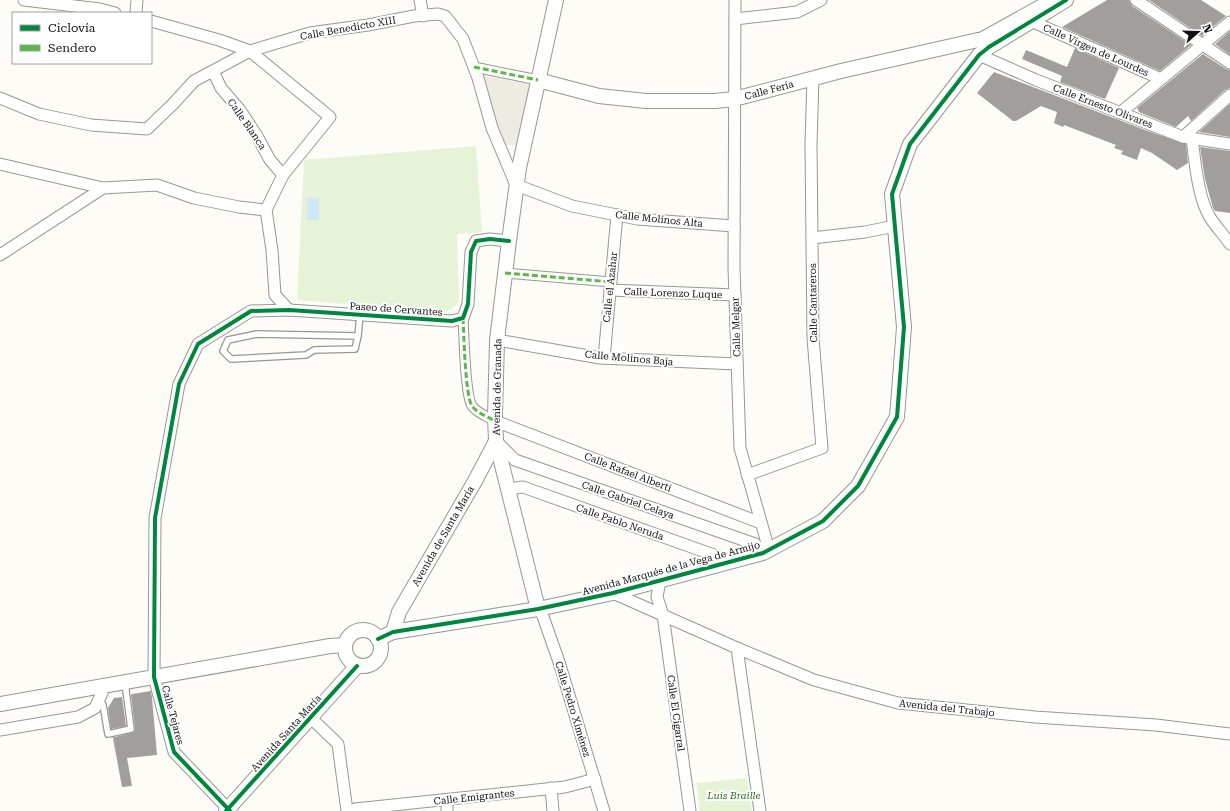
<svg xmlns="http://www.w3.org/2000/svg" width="1230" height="811" font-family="'Roboto Serif',serif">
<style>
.green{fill:#e7f3d7}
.plaza{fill:#edebe2}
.water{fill:#cde8f7}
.building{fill:#a19f9c}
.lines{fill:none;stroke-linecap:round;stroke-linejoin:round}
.service-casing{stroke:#979795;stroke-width:8}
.pedestrian-casing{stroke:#979795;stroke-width:11}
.minor-casing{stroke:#979795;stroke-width:13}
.tertiary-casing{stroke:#979795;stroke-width:16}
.service{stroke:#fffffe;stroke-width:5.5}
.pedestrian{stroke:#fffffe;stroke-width:9}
.minor{stroke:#fffffe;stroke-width:11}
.tertiary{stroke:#fffffe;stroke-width:14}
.quiet{stroke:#58b947;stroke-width:3;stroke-dasharray:6 3;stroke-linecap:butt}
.cycleway-casing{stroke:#fff;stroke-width:6}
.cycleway{stroke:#00873e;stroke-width:4}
.labels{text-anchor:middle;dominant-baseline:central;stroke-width:4;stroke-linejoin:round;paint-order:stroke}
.street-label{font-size:10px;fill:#111;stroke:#fff}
.park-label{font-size:10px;font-style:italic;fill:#2f6b1f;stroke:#fff}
</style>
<rect width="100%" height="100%" fill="#fdfcf7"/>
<g class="green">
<polygon points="476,146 482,232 457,234 459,302 452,309 443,312 297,300 304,160"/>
<polygon points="747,778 752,811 700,811 696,783"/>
</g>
<polygon class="plaza" points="482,75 531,84 517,145 506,145 497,125"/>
<polygon class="water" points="307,197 319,198 319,220 307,220"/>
<g class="building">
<polygon points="1107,0 1129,0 1132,6 1191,45 1160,71 1062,27"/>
<polygon points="1149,0 1201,0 1226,16 1202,36"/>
<polygon points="1230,31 1230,55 1215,44"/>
<polygon points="1075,48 1119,68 1105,99 1060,82 1062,76 1022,59 1026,50 1067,67"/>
<polygon points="1203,54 1226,69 1230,70 1230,88 1225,90 1191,121 1188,116 1176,127 1139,112 1137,108"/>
<polygon points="994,72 1145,130 1186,144 1188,163 1177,170 1152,153 1141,148 1137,160 1121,154 1123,151 1114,148 1116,145 1064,125 1063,127 1054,123 1057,112 1041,106 1016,121 1013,121 977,93"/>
<polygon points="1230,104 1230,137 1199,132"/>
<polygon points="1200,147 1230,151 1230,213 1215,211 1213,208 1205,179"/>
<polygon points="151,691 152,698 157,755 127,758 132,786 122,787 113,738 111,738 134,732 135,728 131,695 132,694"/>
<polygon points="122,697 126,726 111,729 108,708 114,698"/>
</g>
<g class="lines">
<defs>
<g id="service">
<polyline points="358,336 257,334 228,340 223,351 231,359 306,355 314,350 355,349 358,336 360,315"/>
<polyline points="100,699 103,705 108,734 131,729 125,683"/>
</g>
<g id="pedestrian">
<polyline points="474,67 538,80"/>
<polyline points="505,273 611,282"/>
<path d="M463 318C464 334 465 395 472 406 477 413 488 417 495 421"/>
</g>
<g id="minor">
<polyline points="24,0 100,9 115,13"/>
<polyline points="420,0 423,16"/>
<polyline points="735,0 734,268 740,448 769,550"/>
<polyline points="1136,0 1230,63"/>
<polyline points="136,13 137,0"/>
<polyline points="735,19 797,12 821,0"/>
<polyline points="151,21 219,40 250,51 330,117 283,175 266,210 272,250 275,295 289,310"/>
<polyline points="1031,21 1161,79"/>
<polyline points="978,40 1050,0"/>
<polyline points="979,55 1036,80 1183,137 1230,144"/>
<polyline points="213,71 221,88 240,110 257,136 270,160 283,175"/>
<polyline points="0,98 39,114 91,125 147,129 173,104 194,81 250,51 310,33 368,25 414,16 438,14 445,16 463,39 478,78 492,128 516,185 572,206 637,219 734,226"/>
<polyline points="1120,113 1230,22"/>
<polyline points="1183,137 1230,95"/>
<path d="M1192 138C1195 161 1198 200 1211 219 1217 228 1224 235 1230 244"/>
<polyline points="0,164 103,188 157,185 194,198 239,207 266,210"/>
<polyline points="812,238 865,232 895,226"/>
<polyline points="0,255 103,188"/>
<polyline points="610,290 735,295"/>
<polyline points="497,340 600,358 737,364"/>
<polyline points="604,358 617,215"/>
<polyline points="495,421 761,523"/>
<polyline points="496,441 515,460 755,544 763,553"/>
<polyline points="747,475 822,448 813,338 811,144 813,78"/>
<polyline points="508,489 523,487 731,561"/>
<polyline points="660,580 657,597 663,615 690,811"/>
<polyline points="613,593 737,648 814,680 898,703 1035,717 1156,725 1230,734"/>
<polyline points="540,608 559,662 604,811"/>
<polyline points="737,648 760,811"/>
<polyline points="311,718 338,744 347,811"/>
<polyline points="0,730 78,717 95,708 102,693 101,687"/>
<polyline points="551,788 553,811"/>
<polyline points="447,800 447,811"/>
<polyline points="230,811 174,752 154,677 155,518 179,384 198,344 251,311 289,310 452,321 463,318 468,304 471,252 476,241 490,239 509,241"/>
<polyline points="352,811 355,809 565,787 595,779"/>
</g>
<g id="tertiary">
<polyline points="538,80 599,96 646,101 715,101 734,99 841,71 978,40 997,42"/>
<polyline points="538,609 496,441 495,416 497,340 509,241 519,168 556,0"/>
<circle cx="363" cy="648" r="18"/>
<polyline points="393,632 399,612 475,481 496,441"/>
<polyline points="378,639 393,632 538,609 613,593 763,553 823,521 858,486 897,417 904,327 892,194 910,144 979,55 989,47 1066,0"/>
<polyline points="0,704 330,646 345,645"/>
<polyline points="226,811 357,666"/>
</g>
</defs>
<use href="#service" class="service-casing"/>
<use href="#pedestrian" class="pedestrian-casing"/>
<use href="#minor" class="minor-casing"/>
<use href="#tertiary" class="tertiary-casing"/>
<use href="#service" class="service"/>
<use href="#pedestrian" class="pedestrian"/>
<use href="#minor" class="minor"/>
<use href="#tertiary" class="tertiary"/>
<g class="quiet">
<polyline points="474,67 538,80"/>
<polyline points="505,273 611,282"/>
<path d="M463 318C464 334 465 395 472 406 477 413 488 417 495 421"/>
</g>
<defs>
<g id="cycleway">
<polyline points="378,639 393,632 538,609 613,593 763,553 823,521 858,486 897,417 904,327 892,194 910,144 979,55 989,47 1066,0"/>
<polyline points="226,811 357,666"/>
<polyline points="230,811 174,752 154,677 155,518 179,384 198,344 251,311 289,310 452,321 463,318 468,304 471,252 476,241 490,239 509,241"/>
</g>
</defs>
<use href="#cycleway" class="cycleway-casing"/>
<use href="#cycleway" class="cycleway"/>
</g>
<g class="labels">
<g class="street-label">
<text transform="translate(348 28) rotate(-10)">Calle Benedicto XIII</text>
<text transform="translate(1096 50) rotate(24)">Calle Virgen de Lourdes</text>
<text transform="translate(769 90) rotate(-15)">Calle Feria</text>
<text transform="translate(1103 106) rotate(21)">Calle Ernesto Olivares</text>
<text transform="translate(247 124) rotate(55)">Calle Blanca</text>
<text transform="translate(659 219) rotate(6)">Calle Molinos Alta</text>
<text transform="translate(610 287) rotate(-84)">Calle el Azahar</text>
<text transform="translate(673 293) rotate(2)">Calle Lorenzo Luque</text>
<text transform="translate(813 303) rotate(-91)">Calle Cantareros</text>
<text transform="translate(396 309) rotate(4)">Paseo de Cervantes</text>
<text transform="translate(736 327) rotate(-92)">Calle Melgar</text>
<text transform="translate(629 358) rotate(5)">Calle Molinos Baja</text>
<text transform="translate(497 387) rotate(-89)">Avenida de Granada</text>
<text transform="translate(628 472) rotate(21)">Calle Rafael Alberti</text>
<text transform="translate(628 500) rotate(19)">Calle Gabriel Celaya</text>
<text transform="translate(620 522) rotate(19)">Calle Pablo Neruda</text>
<text transform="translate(443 536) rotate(-60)">Avenida de Santa María</text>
<text transform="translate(671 568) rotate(-15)">Avenida Marqués de la Vega de Armijo</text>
<text transform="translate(947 708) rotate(6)">Avenida del Trabajo</text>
<text transform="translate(573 709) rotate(73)">Calle Pedro Ximénez</text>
<text transform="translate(676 713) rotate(82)">Calle El Cigarral</text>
<text transform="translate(173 715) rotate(75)">Calle Tejares</text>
<text transform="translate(286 733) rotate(-48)">Avenida Santa María</text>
<text transform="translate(474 797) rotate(-6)">Calle Emigrantes</text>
</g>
<g class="park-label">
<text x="734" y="795">Luis Braille</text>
</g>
</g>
<rect x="12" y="12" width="140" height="52" fill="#ffffff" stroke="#a0a0a0"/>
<rect x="20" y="25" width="20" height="6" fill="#00873e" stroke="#a0a0a0"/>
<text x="48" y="32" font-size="12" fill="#111111">Ciclovía</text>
<rect x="20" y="45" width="20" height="6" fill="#58b947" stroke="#a0a0a0"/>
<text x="48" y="52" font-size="12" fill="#111111">Sendero</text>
<g transform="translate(1198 32) rotate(70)" stroke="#ffffff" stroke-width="3" paint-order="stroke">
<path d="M0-3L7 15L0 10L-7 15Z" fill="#111111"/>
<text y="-6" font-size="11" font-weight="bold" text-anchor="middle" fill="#111111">N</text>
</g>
</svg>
